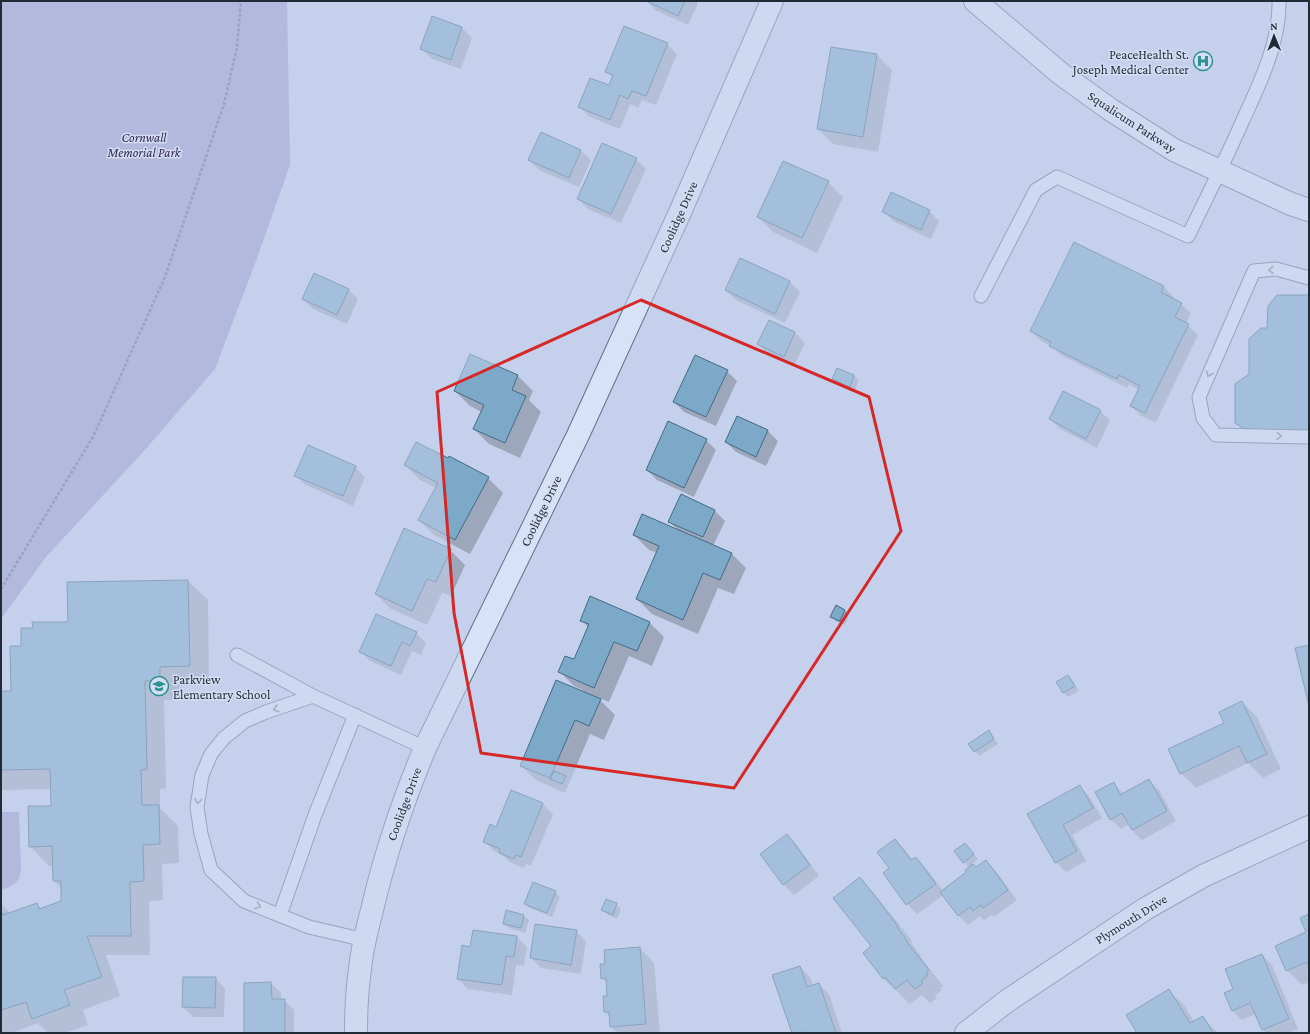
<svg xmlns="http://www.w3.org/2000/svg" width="1310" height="1034" viewBox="0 0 1310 1034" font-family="'Crimson Pro',serif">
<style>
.green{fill:#9e99c9}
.shadow{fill:#0003}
.building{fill:#7da9c8;stroke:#436b83}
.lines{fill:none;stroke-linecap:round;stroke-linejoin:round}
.service-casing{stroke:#5c7085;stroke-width:15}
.minor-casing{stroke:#5c7085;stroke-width:24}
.tertiary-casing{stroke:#5c7085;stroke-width:24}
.path{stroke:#5c7085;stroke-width:2.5;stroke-dasharray:3 2;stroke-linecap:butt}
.service{stroke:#d7e1f7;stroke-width:13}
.minor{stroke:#d7e1f7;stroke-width:22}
.tertiary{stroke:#d7e1f7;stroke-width:22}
.oneway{stroke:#7b8696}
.marked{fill:none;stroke:#d62828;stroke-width:3;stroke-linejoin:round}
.labels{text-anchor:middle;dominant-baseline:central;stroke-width:3;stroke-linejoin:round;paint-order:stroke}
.poi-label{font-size:13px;fill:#1f2b36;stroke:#d4ddf3;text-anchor:end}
.street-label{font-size:13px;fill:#1f2b36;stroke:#d4ddf3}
.park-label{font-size:13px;font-style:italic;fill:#312752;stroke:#d4ddf3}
</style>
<rect width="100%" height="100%" fill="#c5d1ec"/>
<!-- green -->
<path class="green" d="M1,1H287L290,165L256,261L215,369L144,451L46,557L1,619Z
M1,812H19L21,869C20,883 13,886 1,890Z"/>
<!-- shadow -->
<path class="shadow" d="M647,1H697V6L688,25L655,10Z
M432,18L462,28L472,38L461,69L432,59L422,49Z
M667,44L677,54L656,105L642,100L638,108L630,104L620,129L590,117L580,107L609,86L613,78L607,71Z
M832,48L877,55L892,70L878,152L833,144L818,129Z
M541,133L581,151L591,160L579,187L539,170L529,160Z
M636,159L646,169L621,223L588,209L578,199Z
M828,182L843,197L817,253L773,232L758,217Z
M884,211H929L939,221L931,239L893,221Z
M1074,243L1164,287L1174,297L1173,299L1181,304L1191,313L1186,324L1198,335L1156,422L1141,416L1131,406L1139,390L1129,384L1127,388L1061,355L1051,346L1041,341L1031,331Z
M790,282L800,292L785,323L736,300L726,290Z
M348,289L358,299L347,324L313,309L303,299Z
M769,321L795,333L805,343L794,366L768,354L758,344Z
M471,355L518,376L533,391L529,400L541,412L520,458L489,444L474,429L482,412L470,406L455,391Z
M838,369L854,376L859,380L855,391L838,384L833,379Z
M727,371L737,381L716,426L684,412L674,402Z
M1100,411L1110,420L1097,448L1060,429L1050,419Z
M737,417L768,431L778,441L766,466L736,452L726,442Z
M706,440L716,450L694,497L657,480L647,470Z
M405,465L488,478L503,493L470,554L434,535L419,520L436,488L420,480Z
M355,467L365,477L353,506L306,485L296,476Z
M715,511L725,521L713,546L731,553L746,568L734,594L718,588L698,634L652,614L637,599L657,553L649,550L634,535L679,531L669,521Z
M450,550L465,565L451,596L442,593L427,625L391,609L376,594Z
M188,581L208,600L209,685L179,686V700H164L166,788L160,789V808L178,826L179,863L162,864L163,900L149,901L150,955H106L120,996L83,1010L88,1025L65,1033H48L38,1023L11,1033H1V904L10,913L36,904L42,909L62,902V889L54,881V866H49L30,846L52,807V789L1,790V692H12L22,647L34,629L69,623L68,583Z
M845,611L849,615L845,625L836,621L832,617Z
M581,620L649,622L664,637L652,666L629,656L609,702L597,697L615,715L604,740L590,734L565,793L536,780L521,766L584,691L574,686L560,672L574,661L589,628Z
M416,633L426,643L421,655L412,651L401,675L370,661L360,651Z
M1068,676L1073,681L1079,691L1068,697L1063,692Z
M1242,702L1257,717L1281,769L1263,778L1248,763L1196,788L1181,773Z
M988,731L998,744L979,756L969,744Z
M1149,781L1159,790L1176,821L1142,840L1132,830L1130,824L1121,829L1111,820L1113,783L1124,794Z
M1079,786L1089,796L1102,818L1072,835L1086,861L1066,872L1056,862L1029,815Z
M512,791L543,804L553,814L531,866L526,864L524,868L510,862L502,855L494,851L484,841L496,828Z
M787,835L797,845L819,876L794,895L784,885L761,854Z
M895,840L905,850L913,860L916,858L926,868L943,891L968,873L969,868L964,862L965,844L978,859L972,864L976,868L986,861L996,871L1017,900L994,917L991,915L984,920L980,916L968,925L958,915L944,895L917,914L907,904L890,869Z
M859,878L874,893L912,941L911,943L921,956H920L943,986L940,988L942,990L935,996L937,998L930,1003L922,995L910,1004L883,978L872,947Z
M555,892L560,897L552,917L530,908L525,904Z
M616,904L621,909L617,919L607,914L602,909Z
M1309,915V982L1302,985L1287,970L1308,933Z
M524,916L529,920L525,933L509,928L504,923Z
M474,931L517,937L527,947L524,966L516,965L512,995L468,989L458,979L471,948Z
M576,931L586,941L581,974L541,968L531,958Z
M640,948L654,963L660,1033H618L611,1027V1018L605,1012L608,997L607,983L602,978L606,965Z
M1262,955L1272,965L1298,1029L1288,1033H1266L1263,1029L1256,1014L1242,1020L1232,1010L1235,989Z
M800,967L810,977L813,986L819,984L829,994L842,1033H803L809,1031L793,1033L773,976Z
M215,978L225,988L224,1017H193L183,1007Z
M271,983L281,993V1000H284L294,1010V1033H245Z
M1169,991L1184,1005L1194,1022L1202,1017L1218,1033H1138Z"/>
<!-- building -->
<path class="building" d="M646,1H685L678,16Z
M432,16L462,27L451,60L420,49Z
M624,26L668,43L646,96L632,91L628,99L620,95L610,120L578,107L590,78L609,85L613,75L605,72Z
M831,47L877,54L863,137L817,129Z
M541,132L581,150L569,178L528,160Z
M602,143L637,158L611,214L577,199Z
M783,161L829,181L802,238L757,217Z
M891,192L930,210L921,230L882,212Z
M1074,242L1164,286L1161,292L1182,303L1175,317L1189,324L1145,413L1130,406L1140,386L1119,375L1117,379L1049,346L1051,342L1030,331Z
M740,258L790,281L775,314L725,290Z
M314,273L349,289L337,315L302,299Z
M1277,295H1309V432L1247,431L1235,423V384L1249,374V339L1261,328H1267L1268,306Z
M769,320L795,332L784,357L757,344Z
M470,354L518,375L512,390L526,396L505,443L473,429L484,405L454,391Z
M695,355L728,370L706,417L673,402Z
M837,368L854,375L850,387L832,379Z
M1063,391L1101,410L1086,439L1049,419Z
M737,416L768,430L756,457L725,442Z
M668,421L707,439L684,488L646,470Z
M416,442L448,458L449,456L489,477L455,540L418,520L438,483L404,465Z
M308,445L356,466L343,496L294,476Z
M681,494L715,510L703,537L668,522Z
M642,514L732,553L720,580L703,573L683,620L636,599L659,546L633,535Z
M404,528L451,549L436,582L427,579L412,611L375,594Z
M188,580L190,666L160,667V680L145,681L147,769L141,770L142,805H159L160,844L143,845L144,881L130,882L131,936H87L102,977L64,990L70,1005L32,1019L26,1002L1,1010V911L3,915L37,903L39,909L61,901V881H53L52,846L29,847L28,806H51L50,769L1,770V691H11L10,646H21V628H33L32,622H68L67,582Z
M590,596L650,622L637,651L614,642L594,688L558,672L565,656L574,659L589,624L580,621Z
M836,605L845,610L840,621L830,617Z
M376,614L417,632L410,646L402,642L391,666L359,652Z
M1309,645V706L1295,648Z
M1068,675L1075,686L1063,693L1056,682Z
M556,680L601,699L589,726L575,720L550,778L520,766Z
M1242,701L1267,754L1247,763L1239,746L1180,774L1168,749L1224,723L1219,712Z
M989,730L994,739L974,752L968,744Z
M554,771L566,776L562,784L550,779Z
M1149,779L1167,811L1132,830L1122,813L1110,820L1095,792L1114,782L1120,795Z
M1080,785L1093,808L1063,825L1077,851L1055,863L1027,814Z
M511,790L543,803L521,857L516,855L514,859L499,853L500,849L483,842L490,824L496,827Z
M787,834L810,865L783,885L760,854Z
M895,839L911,860L916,857L936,884L906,905L883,873L889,868L877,852Z
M965,843L974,854L963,863L954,851Z
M986,860L1008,890L983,908L981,905L973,911L970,907L958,916L940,892L966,872L965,870L973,864L976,867Z
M860,877L898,926L897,927L907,941H906L929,970L926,972L928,975L921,981L923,983L915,989L907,980L895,989L885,977L883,979L863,953L871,946L833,898Z
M533,882L556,891L547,913L524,904Z
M606,899L617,903L613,915L601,910Z
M506,910L524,915L521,928L503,924Z
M1309,914V967L1307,962L1286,971L1275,946L1306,932L1300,918Z
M535,924L577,930L571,965L530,958Z
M473,930L517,936L514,957L506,956L502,985L457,979L462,945L470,947Z
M640,947L646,1024L610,1027L609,1012H604L603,996H607L606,978L601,979L600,964H605L604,950Z
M1262,954L1289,1019L1262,1030L1250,1003L1232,1011L1224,993L1233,989L1225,969Z
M800,966L807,987L819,983L836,1033H804V1032L792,1033L772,975Z
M183,977H216L215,1008L182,1007Z
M271,982L272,999H285V1033H244V983Z
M1169,989L1190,1023L1203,1016L1213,1033H1137L1126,1015Z"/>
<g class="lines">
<!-- service casing -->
<g class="service-casing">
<path id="service" d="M1309,278L1276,269L1254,271L1199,397L1203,418L1216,435L1309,437
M981,296L1036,190L1057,177L1188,236C1207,197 1226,159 1243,120C1260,83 1280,42 1279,1
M237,655L313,696L425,748
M313,696L266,712L245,721L224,738L211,754L202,775L197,807L201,834L211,870L244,901L309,927L365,940
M280,915L315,815L355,715"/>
</g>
<!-- minor casing -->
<g class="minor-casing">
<path id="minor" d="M356,1033C356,1012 357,990 360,969C362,949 367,929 372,910C385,854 403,801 425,748L578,435L681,210L772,1
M966,1033L1007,1001L1145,909L1203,876L1309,827"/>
</g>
<!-- tertiary casing -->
<g class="tertiary-casing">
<path id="tertiary" d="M975,1L1061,74L1111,110L1174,150L1291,204L1309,210"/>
</g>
<!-- path -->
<path class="path" d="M1,589L93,437L165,277L224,104L237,47L241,1"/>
<!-- service -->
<use href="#service" class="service"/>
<!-- minor -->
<use href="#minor" class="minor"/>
<!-- tertiary -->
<use href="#tertiary" class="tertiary"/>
</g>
<!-- one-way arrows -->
<defs><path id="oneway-chevron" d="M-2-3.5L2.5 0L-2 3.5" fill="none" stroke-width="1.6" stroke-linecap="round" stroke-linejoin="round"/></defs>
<g class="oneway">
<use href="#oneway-chevron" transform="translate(1271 270) rotate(177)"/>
<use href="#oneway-chevron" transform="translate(1209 374) rotate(113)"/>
<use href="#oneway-chevron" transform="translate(1279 436) rotate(2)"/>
<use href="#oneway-chevron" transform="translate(276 709) rotate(162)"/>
<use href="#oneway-chevron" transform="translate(198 801) rotate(97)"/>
<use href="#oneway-chevron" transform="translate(258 906) rotate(22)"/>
</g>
<!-- marked area -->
<path d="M0 0H1310V1034H0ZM641,300L869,397L901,531L734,788L481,753L454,613L437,392Z" fill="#c5d1ec" fill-opacity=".55" fill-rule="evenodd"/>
<path class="marked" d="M641,300L869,397L901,531L734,788L481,753L454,613L437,392Z"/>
<!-- icons -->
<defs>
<g id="hospital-ring" transform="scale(1)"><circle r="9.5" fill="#d4ddf3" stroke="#2f918f" stroke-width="1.5"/><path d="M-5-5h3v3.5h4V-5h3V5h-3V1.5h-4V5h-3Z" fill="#2f918f"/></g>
<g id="school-ring" transform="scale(1)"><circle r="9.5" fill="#d4ddf3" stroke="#2f918f" stroke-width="1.5"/><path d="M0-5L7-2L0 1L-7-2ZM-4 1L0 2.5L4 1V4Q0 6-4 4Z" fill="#2f918f"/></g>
</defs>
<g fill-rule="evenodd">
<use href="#hospital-ring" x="1203" y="61"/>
<use href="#school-ring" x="159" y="686"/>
</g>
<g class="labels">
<!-- poi labels -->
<g class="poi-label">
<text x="1189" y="54">PeaceHealth St.<tspan x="1189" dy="15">Joseph Medical Center</tspan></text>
<text x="173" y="679" text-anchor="start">Parkview<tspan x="173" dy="15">Elementary School</tspan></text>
</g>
<!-- street labels -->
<g class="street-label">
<text transform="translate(1132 122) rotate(33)">Squalicum Parkway</text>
<text transform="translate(678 217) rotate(-66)">Coolidge Drive</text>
<text transform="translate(541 511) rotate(-64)">Coolidge Drive</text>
<text transform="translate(404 804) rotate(-70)">Coolidge Drive</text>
<text transform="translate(1131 919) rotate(-32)">Plymouth Drive</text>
</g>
<!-- park labels -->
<g class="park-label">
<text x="144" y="137">Cornwall<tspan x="144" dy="15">Memorial Park</tspan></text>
</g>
</g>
<!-- border -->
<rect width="1310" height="1034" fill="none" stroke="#1f2b36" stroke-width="4"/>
<!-- north arrow -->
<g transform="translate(1274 36) rotate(359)" stroke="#d4ddf3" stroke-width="3" paint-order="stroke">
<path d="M0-3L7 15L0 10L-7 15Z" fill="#1f2b36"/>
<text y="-6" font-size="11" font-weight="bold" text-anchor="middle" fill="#1f2b36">N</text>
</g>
</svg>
